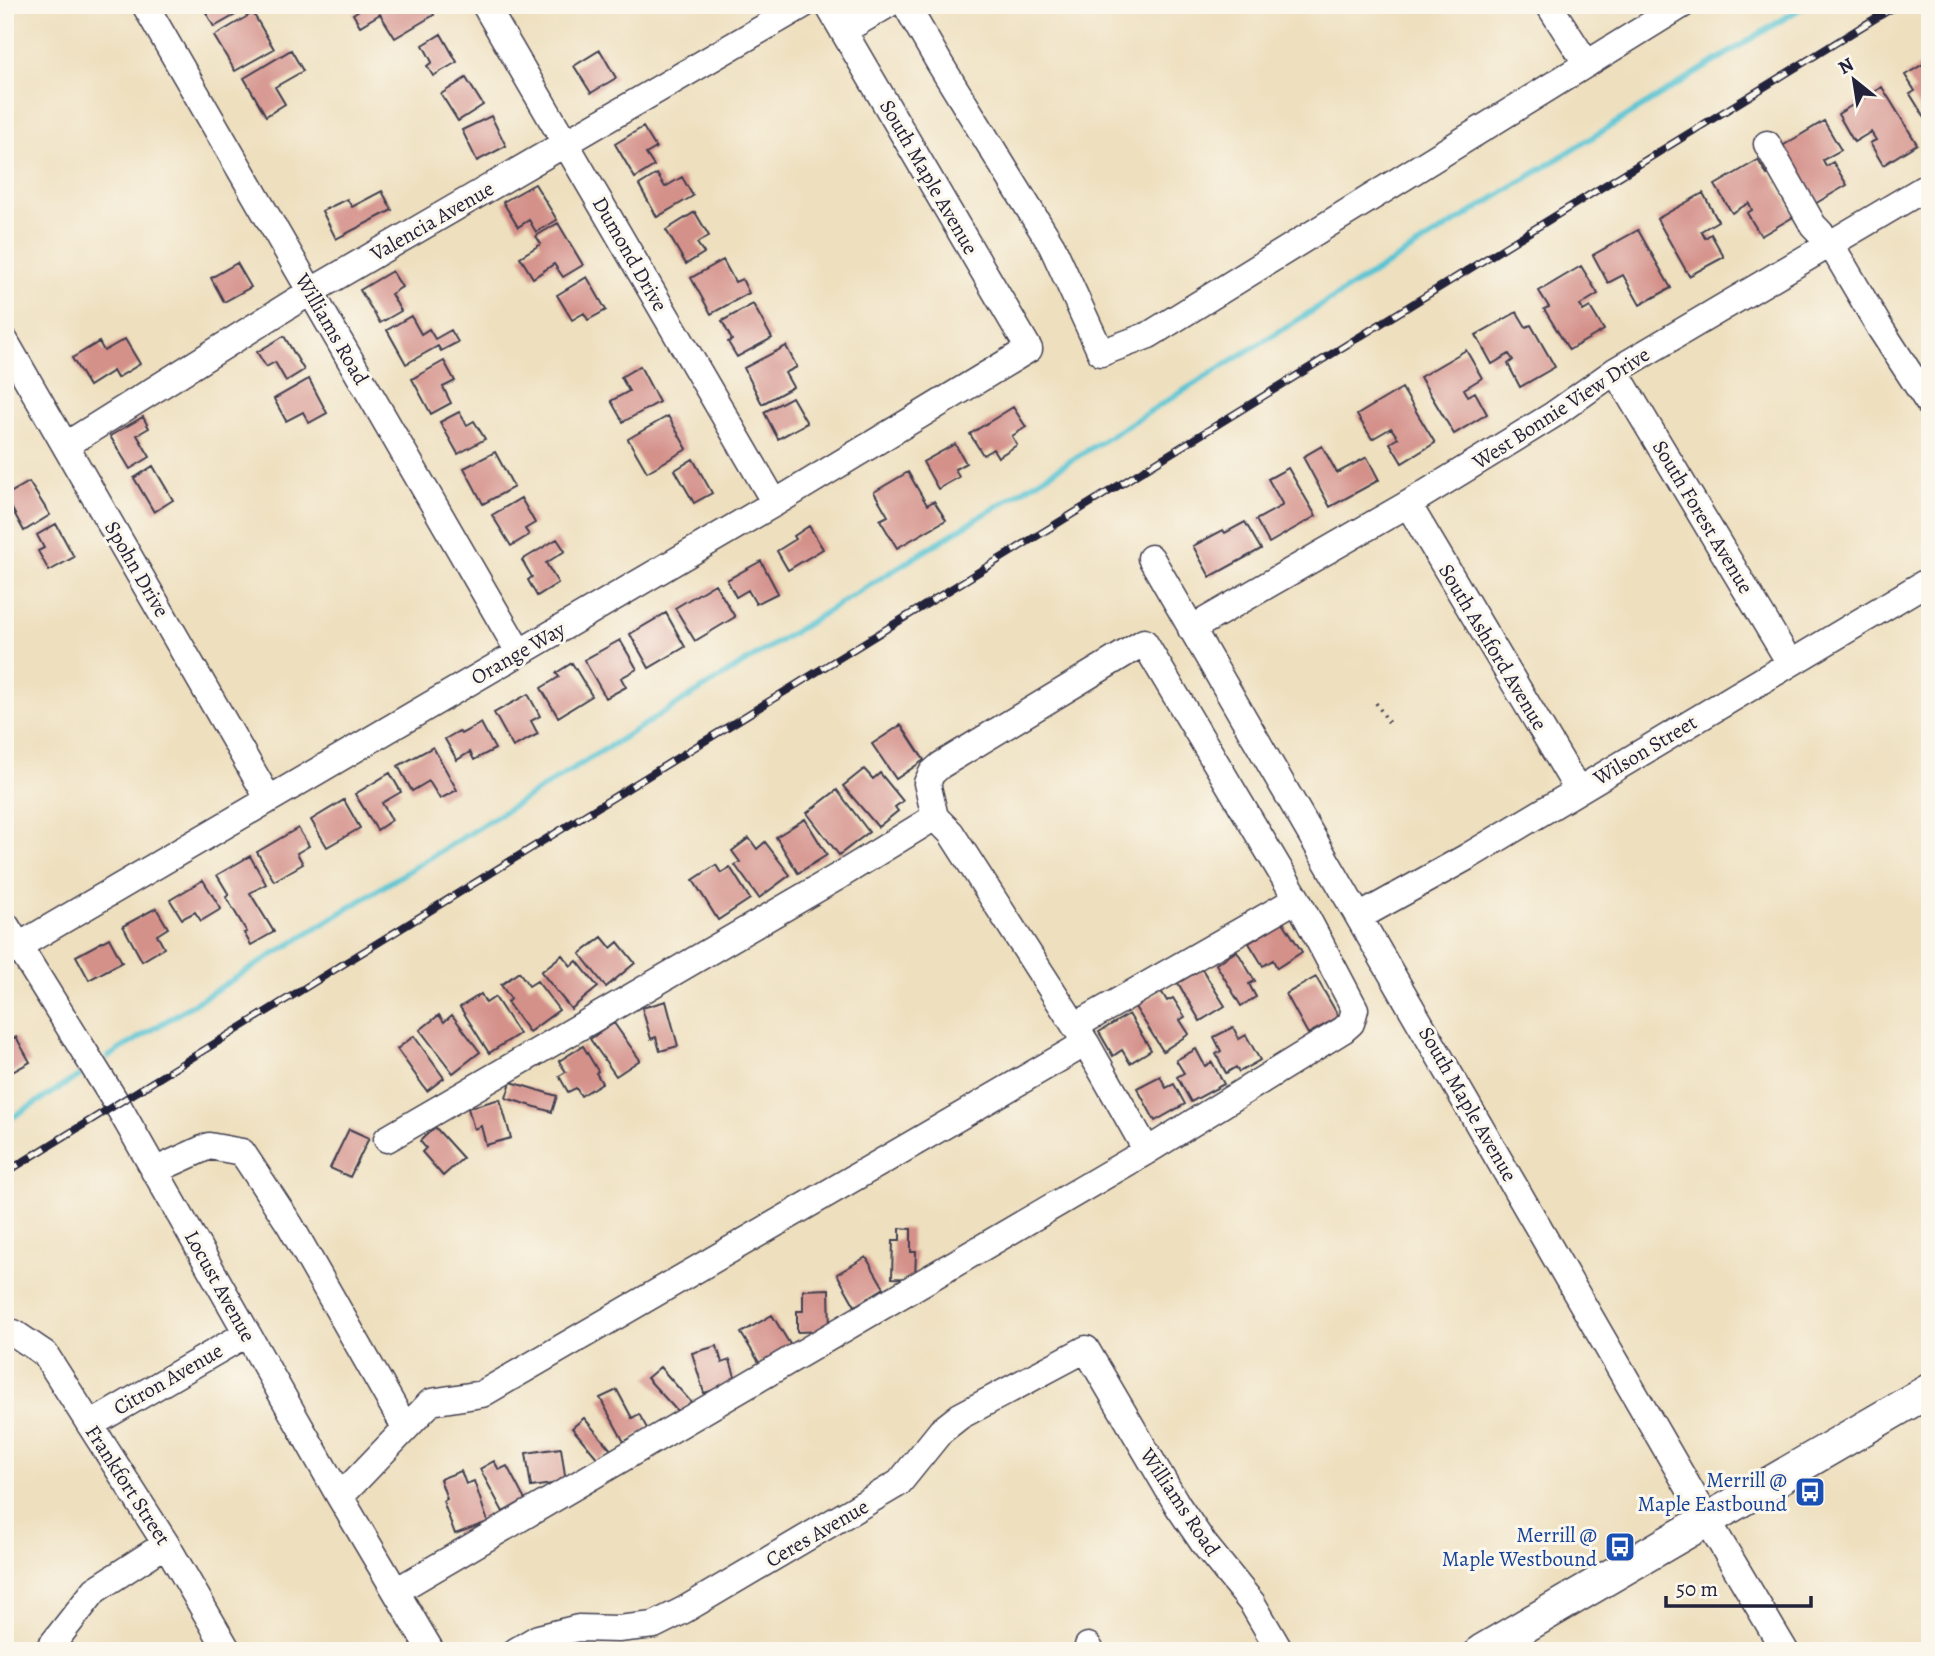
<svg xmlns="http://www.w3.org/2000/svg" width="1935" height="1656" viewBox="0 0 1935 1656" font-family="Alegreya,serif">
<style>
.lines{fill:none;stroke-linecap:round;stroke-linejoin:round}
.stream{stroke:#57c3d2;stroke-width:6}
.building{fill:#d4918a}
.minor-casing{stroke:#413e4f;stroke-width:29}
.major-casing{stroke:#413e4f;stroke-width:36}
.path{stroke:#413e4f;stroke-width:3.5;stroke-dasharray:2 5;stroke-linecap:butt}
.minor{stroke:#fff;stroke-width:26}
.major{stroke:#fff;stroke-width:33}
.rail-casing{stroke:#22223b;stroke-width:8}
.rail{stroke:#fbf7ec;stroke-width:5;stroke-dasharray:16;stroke-linecap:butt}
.labels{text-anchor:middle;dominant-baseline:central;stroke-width:6;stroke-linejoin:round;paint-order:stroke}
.street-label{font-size:21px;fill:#22223b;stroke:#fbf7ec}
.transit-label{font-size:21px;fill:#164399;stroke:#fbf7ec;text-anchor:end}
</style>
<rect width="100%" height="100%" fill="#fbf7ec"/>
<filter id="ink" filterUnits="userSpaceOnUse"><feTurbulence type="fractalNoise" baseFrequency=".0143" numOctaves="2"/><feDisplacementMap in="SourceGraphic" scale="14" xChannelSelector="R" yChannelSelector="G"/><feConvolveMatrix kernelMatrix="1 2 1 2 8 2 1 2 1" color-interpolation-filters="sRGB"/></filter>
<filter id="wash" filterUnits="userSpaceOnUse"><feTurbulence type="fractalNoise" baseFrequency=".00686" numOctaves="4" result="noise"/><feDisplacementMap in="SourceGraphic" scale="28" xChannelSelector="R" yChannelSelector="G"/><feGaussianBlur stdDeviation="1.57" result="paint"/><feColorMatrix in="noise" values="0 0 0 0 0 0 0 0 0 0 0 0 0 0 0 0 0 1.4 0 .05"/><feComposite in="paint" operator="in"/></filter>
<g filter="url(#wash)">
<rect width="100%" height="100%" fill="#eedfbe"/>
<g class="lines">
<!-- stream -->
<path class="stream" d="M108,1057L1806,5
M5,1122L79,1076"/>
</g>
<g id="blocks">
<!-- building -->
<path class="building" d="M202,5H230L235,15L214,27Z
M367,5H380L383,10L392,5H428L434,15L395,38L380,14L360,26L353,14Z
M253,13L274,49L235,71L214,36Z
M441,34L457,62L433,76L427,66L432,62L423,45Z
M291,50L303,71L275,87L285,104L266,116L244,78Z
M600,50L616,78L591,93L574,66Z
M1930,60V126L1910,94L1915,91L1905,75Z
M466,78L483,105L458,121L441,94Z
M1882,87L1917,144L1883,165L1870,143L1876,140L1871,132L1854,142L1838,114Z
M491,116L506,146L477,161L462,130Z
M1824,121L1841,150L1823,160L1826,166L1833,162L1847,185L1813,205L1779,148Z
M643,127L656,148L646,154L654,166L635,178L615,144Z
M1758,160L1767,175L1770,173L1795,216L1761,236L1747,213L1752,210L1749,203L1732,213L1715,185Z
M657,174L665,187L682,177L693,196L657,217L639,185Z
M535,184L557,220L536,232L529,220L518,227L503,202Z
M382,191L392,210L336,239L322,211L347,199L352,207Z
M1703,193L1718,221L1701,231L1705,238L1711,234L1724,257L1689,276L1657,219Z
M695,212L709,236L697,243L704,253L686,264L666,230Z
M558,223L583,265L563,277L554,264L533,278L520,257L541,244L536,236Z
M1638,230L1671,288L1640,305L1623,275L1608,283L1593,255Z
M723,260L735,282L742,279L749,293L711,314L691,278Z
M237,263L251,287L224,302L211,278Z
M1581,266L1598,294L1580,305L1583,311L1590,307L1604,330L1569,350L1544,309L1549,307L1539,291Z
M392,271L402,287L391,294L401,311L380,323L360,290Z
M587,277L606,310L588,320L584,313L572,320L557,295Z
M753,304L772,338L737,357L728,342L732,340L722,321Z
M1517,312L1526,327L1531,325L1555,367L1520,387L1508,364L1513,360L1509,354L1492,364L1476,335Z
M411,316L421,334L429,329L435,339L451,330L458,342L441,351L438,346L406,364L387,330Z
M284,336L304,370L286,381L275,362L266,367L257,352Z
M125,339L140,364L117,378L113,371L89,386L72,358L99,342L104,351Z
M786,346L797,367L785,373L793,387L762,404L744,368Z
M1466,350L1482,378L1464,389L1468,396L1475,392L1487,414L1454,434L1420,377Z
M444,361L455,381L443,387L451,403L431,414L412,379Z
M640,366L659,402L623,422L611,401L629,391L621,377Z
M309,379L327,413L309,423L303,412L286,421L274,399Z
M1402,388L1435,443L1402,463L1390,443L1398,438L1391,428L1372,439L1357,415Z
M792,397L807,423L778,439L764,412Z
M1013,407L1026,427L1012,436L1017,445L998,457L993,449L983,455L970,434Z
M459,412L467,425L474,421L485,439L458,454L440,422Z
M668,416L687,449L647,472L628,439Z
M143,417L149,428L137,435L150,457L130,469L110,436Z
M955,444L966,463L955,469L959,477L938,489L923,462Z
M1322,446L1337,473L1367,457L1379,480L1330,507L1303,457Z
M495,452L514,487L483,504L464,468Z
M693,459L712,493L694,503L675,470Z
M153,466L173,500L154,512L134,478Z
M1288,468L1316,516L1269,543L1256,520L1283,505L1268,479Z
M908,472L927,505L934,501L946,520L897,548L880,520L888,516L874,492Z
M29,482L50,515L24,531L5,496Z
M521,498L535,523L525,529L529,535L511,546L492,515Z
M1245,522L1261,549L1210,577L1193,546L1223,530L1225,533Z
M56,524L74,557L49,571L38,551L44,548L37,535Z
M809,526L823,549L788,570L777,551L796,539L794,536Z
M557,539L565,551L546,563L558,583L537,596L528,580L532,577L522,560Z
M761,561L778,593L756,604L748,590L736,597L727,580Z
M715,584L735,617L695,641L675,608Z
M666,613L685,647L649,668L630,634Z
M620,640L637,669L621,678L626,687L606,698L584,660Z
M572,663L592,696L558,717L541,688L559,677L556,673Z
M528,694L540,716L531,721L538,734L513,747L494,713Z
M481,723L495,749L474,760L470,752L457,760L445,739L459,731L461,734Z
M901,725L924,760L896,779L872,744Z
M433,747L457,790L440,799L429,781L412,791L398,766Z
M864,769L873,779L880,773L903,801L895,807L898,811L878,827L843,786Z
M390,773L401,792L382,803L392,820L377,830L355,794Z
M837,790L869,832L839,855L807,813Z
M344,800L360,828L327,847L311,820Z
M805,819L827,855L798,873L776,837Z
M298,828L309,846L297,853L303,864L274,881L257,852Z
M749,838L757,849L765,842L790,875L759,898L735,865L740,862L732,851Z
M250,856L266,884L250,893L274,932L251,945L244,933L247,932L226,897L229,895L217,875Z
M716,865L721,873L730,867L750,899L718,920L693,880Z
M203,880L221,909L201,921L195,912L182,919L170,900Z
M156,908L168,928L157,935L164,948L142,961L123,926Z
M1283,922L1302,952L1277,968L1273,960L1263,966L1249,943Z
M602,937L611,948L618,942L635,963L606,987L580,954Z
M109,938L122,962L89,980L76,956Z
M1237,951L1255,981L1249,984L1256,997L1241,1006L1216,964Z
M562,955L571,966L577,961L598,987L571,1009L541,972Z
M1202,969L1225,1006L1200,1021L1178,983Z
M519,972L529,986L537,981L559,1010L529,1032L507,1002L511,999L501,985Z
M1316,977L1339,1017L1308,1034L1286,994Z
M1161,991L1167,1001L1173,998L1185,1017L1180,1020L1189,1034L1163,1051L1135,1007Z
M481,994L486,1003L495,997L519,1034L489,1053L460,1007Z
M666,1001L678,1046L660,1051L656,1037L651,1039L642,1008Z
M1129,1014L1151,1050L1130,1063L1122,1050L1113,1056L1099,1032Z
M439,1015L444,1022L452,1015L480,1052L453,1073L420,1030Z
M614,1023L640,1060L616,1076L590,1039Z
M1233,1027L1239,1039L1246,1035L1260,1060L1239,1072L1236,1067L1226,1073L1216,1054L1221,1051L1214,1037Z
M414,1036L444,1078L427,1091L397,1049Z
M16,1037L30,1062L5,1076V1039L7,1042Z
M583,1046L598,1071L596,1073L602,1083L581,1096L576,1088L568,1092L559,1076L566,1072L559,1061Z
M1196,1049L1205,1066L1212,1062L1224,1084L1191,1102L1177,1077L1184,1073L1176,1060Z
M1160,1076L1166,1088L1174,1084L1185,1104L1155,1121L1137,1088Z
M511,1082L557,1096L552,1112L506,1098Z
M500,1099L511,1138L486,1145L481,1126L474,1129L468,1108Z
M435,1127L463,1158L443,1176L422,1152L426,1148L420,1141Z
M349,1129L369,1138L350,1177L330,1168Z
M900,1228L911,1229V1252H916L915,1279L892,1278L893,1240H900Z
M866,1257L884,1288L855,1306L837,1274Z
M829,1289L830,1331L797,1332V1311H803V1290Z
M772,1315L791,1346L760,1364L741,1333Z
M717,1346L722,1363L730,1360L737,1383L704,1393L692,1353Z
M660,1367L691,1402L679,1413L647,1378Z
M617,1390L632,1418L639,1414L648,1430L624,1442L600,1398Z
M584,1418L611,1450L599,1460L572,1428Z
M561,1448L566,1482L531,1487L526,1453Z
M494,1461L499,1470L507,1466L525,1500L503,1512L480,1469Z
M461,1471L466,1484L474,1481L488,1522L455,1534L443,1501L447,1499L440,1479Z"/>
</g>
</g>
<g filter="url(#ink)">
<use href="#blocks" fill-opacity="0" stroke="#413e4f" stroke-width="2"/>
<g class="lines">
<!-- minor casing -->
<g class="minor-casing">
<path id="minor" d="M145,5L519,652
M485,5L775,503
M906,5L940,64L1052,246L1101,353L1149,335L1682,5
M1549,5L1587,64
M843,31L887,5
M1767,144L1813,225L1830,243L1880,328L1930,405
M5,341L268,798
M1615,371L1790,663
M66,445L310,292L803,5
M1408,504L1578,790
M1151,558L1708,1521L1785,1651
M1191,629L1408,504L1553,415L1615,371L1930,185
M1359,917L1467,857L1930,580
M5,924L117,1104L340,1497L431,1651
M5,954L775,503L1029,349L828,5
M1075,1026L1297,899L1144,642L941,765L932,773L927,783L935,817L951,833L1075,1026L1086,1043L1147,1151
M387,1139L839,876L935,817
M154,1171L209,1146L242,1152L290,1225L405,1427
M14,1333L45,1354L166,1544L228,1651
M90,1425L246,1334
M340,1497L431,1402L482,1394L1086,1043
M396,1591L1147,1151L1343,1030L1351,1023L1355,1009L1297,899
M1088,1646L1091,1651
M47,1651L95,1590L166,1544
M516,1651L538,1638L578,1628L618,1629L654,1625L684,1610L899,1483L941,1431L960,1416L1086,1349L1178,1506L1204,1544L1252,1603L1280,1651"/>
</g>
<!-- major casing -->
<g class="major-casing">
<path id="major" d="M1482,1651L1930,1390"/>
</g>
<!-- path -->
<path class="path" d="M1376,703L1389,723"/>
<!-- minor -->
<use href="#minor" class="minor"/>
<!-- major -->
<use href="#major" class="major"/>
<!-- rail casing -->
<g class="rail-casing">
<path id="rail" d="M5,1173L1897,5"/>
</g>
<!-- rail -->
<use href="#rail" class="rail"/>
</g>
</g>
<!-- icons -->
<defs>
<g id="bus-square" transform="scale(1.575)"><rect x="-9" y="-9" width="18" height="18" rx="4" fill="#1a4fb4" stroke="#fbf7ec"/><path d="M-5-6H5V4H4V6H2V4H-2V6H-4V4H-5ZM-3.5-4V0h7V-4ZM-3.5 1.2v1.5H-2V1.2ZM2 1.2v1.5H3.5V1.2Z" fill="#fff"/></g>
</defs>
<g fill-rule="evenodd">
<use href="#bus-square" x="1810" y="1492"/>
<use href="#bus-square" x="1620" y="1547"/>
</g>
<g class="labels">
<!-- street labels -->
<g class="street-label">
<text transform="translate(929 177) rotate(60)">South Maple Avenue</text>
<text transform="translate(432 221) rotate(-30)">Valencia Avenue</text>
<text transform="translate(630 254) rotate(60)">Dumond Drive</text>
<text transform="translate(332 329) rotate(60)">Williams Road</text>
<text transform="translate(1561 408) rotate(-33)">West Bonnie View Drive</text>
<text transform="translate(1703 517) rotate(59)">South Forest Avenue</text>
<text transform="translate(137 569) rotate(60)">Spohn Drive</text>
<text transform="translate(1493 647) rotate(59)">South Ashford Avenue</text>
<text transform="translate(518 653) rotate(-30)">Orange Way</text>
<text transform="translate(1645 750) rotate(-31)">Wilson Street</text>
<text transform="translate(1468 1104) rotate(60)">South Maple Avenue</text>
<text transform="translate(220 1286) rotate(61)">Locust Avenue</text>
<text transform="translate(168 1379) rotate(-30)">Citron Avenue</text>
<text transform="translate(128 1485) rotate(57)">Frankfort Street</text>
<text transform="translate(1180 1502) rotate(56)">Williams Road</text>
<text transform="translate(817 1533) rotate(-30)">Ceres Avenue</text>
</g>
<!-- transit labels -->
<g class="transit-label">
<text x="1787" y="1480">Merrill @<tspan x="1787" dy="24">Maple Eastbound</tspan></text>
<text x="1597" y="1535">Merrill @<tspan x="1597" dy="24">Maple Westbound</tspan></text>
</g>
</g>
<!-- margin -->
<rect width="1935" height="1656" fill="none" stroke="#fbf7ec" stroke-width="28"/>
<!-- north arrow -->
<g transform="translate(1854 80) rotate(330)" stroke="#fbf7ec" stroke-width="5" paint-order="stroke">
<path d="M0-5L12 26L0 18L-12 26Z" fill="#22223b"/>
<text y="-10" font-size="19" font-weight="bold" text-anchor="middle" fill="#22223b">N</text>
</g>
<!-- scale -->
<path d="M1666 1596v10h145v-10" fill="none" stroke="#22223b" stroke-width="3.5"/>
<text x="1676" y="1596" font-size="21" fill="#22223b" stroke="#fbf7ec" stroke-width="5" paint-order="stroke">50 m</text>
</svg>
